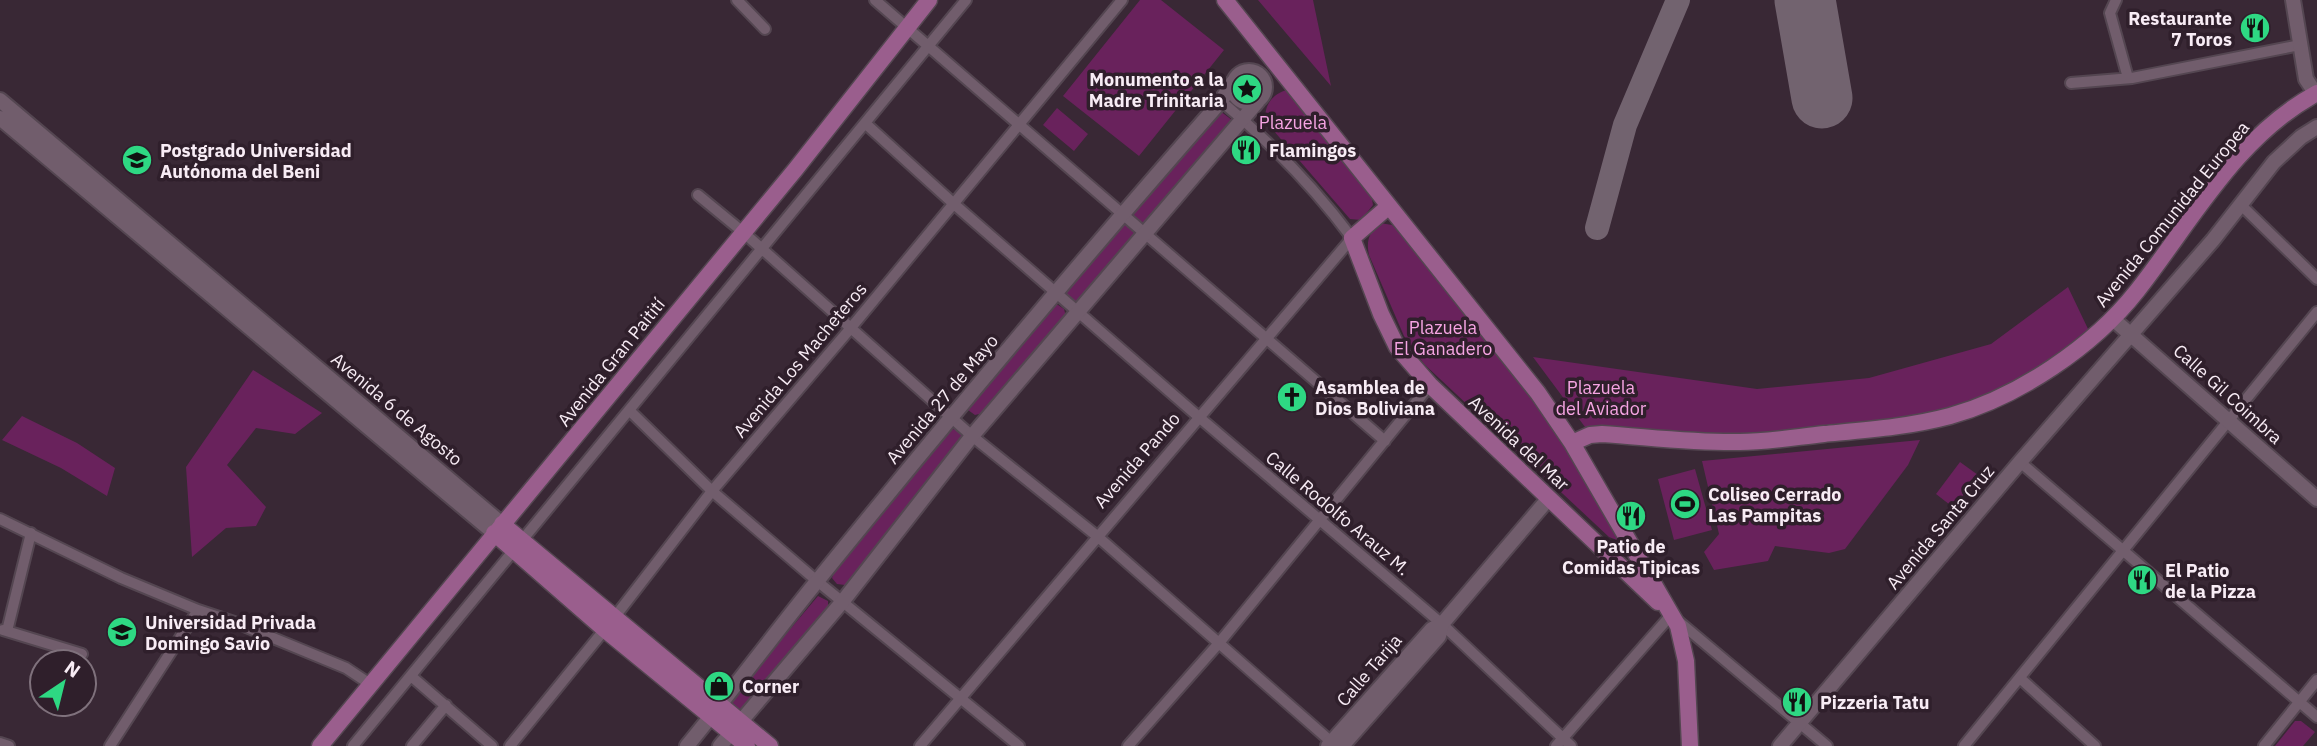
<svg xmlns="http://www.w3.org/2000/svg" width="2317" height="746" viewBox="0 0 2317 746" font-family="'IBM Plex Sans',sans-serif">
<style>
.green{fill:#69225c}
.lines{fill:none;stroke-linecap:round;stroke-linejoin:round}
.taxiway{stroke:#72636f;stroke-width:24}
.runway{stroke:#72636f;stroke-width:61}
.street-casing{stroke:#544651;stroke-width:14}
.secondary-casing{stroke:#544651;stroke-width:18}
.primary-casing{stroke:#544651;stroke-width:19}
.street{stroke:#715d6c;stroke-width:10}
.secondary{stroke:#715d6c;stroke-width:14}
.primary{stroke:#9a5e8d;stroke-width:16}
.labels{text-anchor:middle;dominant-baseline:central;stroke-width:7;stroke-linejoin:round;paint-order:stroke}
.poi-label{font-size:18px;font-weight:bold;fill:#f8ecf5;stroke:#2f1f2b;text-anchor:start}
.park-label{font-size:18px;fill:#f6a4e3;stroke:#2f1f2b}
.street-label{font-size:18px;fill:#f8ecf5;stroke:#2f1f2b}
</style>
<rect width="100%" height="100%" fill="#392835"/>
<!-- green -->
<path class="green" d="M1140,0H1161L1224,50L1139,156L1063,96Z
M1258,0H1313L1331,86Z
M1287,90L1370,188L1373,205L1361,220L1350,219L1266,122C1263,106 1272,94 1287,90Z
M1057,108L1088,134L1074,151L1043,125Z
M1216,108L1236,123L1144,228L1129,212Z
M1122,219L1140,235L1077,304L1062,292Z
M1380,223L1392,225L1407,240L1542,411L1615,530L1618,536L1617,540L1609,537L1424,364L1404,336L1369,255C1366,240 1369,233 1380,223Z
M2068,287L2089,331L2066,354L1983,400L1889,423L1758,433L1679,436L1585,427L1533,357L1757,389L1869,378L1991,344Z
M1051,305H1058L1064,309L1066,317L983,413L975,415L968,410V402Z
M253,370L322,413L295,434L256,428L227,465L266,507L256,526L226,528L192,557L186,467Z
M22,416L77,443L115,468L107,496L61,468L2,440Z
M954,429L960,430L965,438L851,583L845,585L837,584L832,578L835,570L949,431Z
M1920,440L1908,465L1845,549L1829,553L1775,546L1768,561L1714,570L1704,552L1719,534L1702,461Z
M1960,462L1978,475L1954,508L1936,494Z
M1695,469L1712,530L1674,540L1658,479Z
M818,596L828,601V607L741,715L727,704Z
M2295,721H2301L2315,732L2303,746H2275Z"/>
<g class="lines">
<!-- taxiway -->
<path class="taxiway" d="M1597,228L1625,125L1678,0"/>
<!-- runway -->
<path class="runway" d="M1805,0L1822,98"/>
<!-- street casing -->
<g class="street-casing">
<path id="street" d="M737,0L765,29
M875,0L1385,441
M2116,0L2110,13L2128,78
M2071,83L2132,78L2300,45
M866,124L954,204L1200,418L1442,624L1571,746
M698,195L743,232L972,436L1097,536L1336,746
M2241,205L2317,279
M630,411L712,491L817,581L1019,746
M2020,462L2317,717
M0,519L121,578L198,610
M3,630L82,654
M7,631L31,533
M411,676L492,746
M2021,679L2095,746
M0,743L9,746
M110,746L198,610L234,622L346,668L370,684
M353,746L966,0
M412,746L446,705
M510,746L614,618L712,491L850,329L1122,0
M920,746L1352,238C1314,187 1270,142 1221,101
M1128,746L1219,643L1430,385
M1556,746L1671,615L1827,746
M1964,746L2317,312
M2264,746L2317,680"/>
</g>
<!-- secondary casing -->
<g class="secondary-casing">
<path id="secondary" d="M2293,0L2306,79L2316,94
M1233 87a16 16 0 1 1 32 0a16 16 0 1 1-32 0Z
M0,100L502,524
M0,118L494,533
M2113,319L2317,499
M687,746C732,691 774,634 818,580C950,417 1084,257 1221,101L1233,82
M720,746L843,601L972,436L1258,101
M1328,746L1432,629L1442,624
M1342,746L1439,636L1442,624L1549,498
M1780,746L2020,462L2213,240L2274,162L2301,137L2317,127"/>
</g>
<!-- primary casing -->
<g class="primary-casing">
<path id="primary" d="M1225,0L1538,393L1572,443L1678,626L1686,661L1690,746
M1389,206L1352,238L1381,314L1397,347L1430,385L1658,602
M1572,443L1590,435L1602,434C1648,437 1694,443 1740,442C1768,442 1796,437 1824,434C1866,430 1909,427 1950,416C2018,397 2093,347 2137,291C2192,221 2236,137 2317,93
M502,524L770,746
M494,533L604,629L747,746
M320,746L795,170L929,0"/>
</g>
<!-- street -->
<use href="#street" class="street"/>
<!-- secondary -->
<use href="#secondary" class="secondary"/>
<!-- primary -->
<use href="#primary" class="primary"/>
</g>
<!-- icons -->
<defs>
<g id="restaurant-disc" transform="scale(1.575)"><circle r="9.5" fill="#2ed883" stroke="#2f1f2b"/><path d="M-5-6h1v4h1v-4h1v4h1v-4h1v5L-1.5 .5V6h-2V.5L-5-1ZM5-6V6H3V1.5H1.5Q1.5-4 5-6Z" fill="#111"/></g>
<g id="sight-disc" transform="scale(1.575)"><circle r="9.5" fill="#2ed883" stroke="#2f1f2b"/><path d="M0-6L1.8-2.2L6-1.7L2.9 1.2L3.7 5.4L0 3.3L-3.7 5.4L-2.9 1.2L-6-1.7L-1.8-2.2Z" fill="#111"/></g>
<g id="university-disc" transform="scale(1.575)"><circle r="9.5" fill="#2ed883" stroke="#2f1f2b"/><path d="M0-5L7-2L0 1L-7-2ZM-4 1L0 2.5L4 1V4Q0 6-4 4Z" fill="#111"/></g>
<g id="church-disc" transform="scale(1.575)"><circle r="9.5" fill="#2ed883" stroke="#2f1f2b"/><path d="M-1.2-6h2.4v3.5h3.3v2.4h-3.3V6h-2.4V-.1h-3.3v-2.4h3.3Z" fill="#111"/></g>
<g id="stadium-disc" transform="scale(1.575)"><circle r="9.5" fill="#2ed883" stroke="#2f1f2b"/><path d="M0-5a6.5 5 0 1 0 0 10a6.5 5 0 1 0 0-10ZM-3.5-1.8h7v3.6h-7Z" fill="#111"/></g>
<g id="shop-disc" transform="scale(1.575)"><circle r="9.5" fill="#2ed883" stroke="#2f1f2b"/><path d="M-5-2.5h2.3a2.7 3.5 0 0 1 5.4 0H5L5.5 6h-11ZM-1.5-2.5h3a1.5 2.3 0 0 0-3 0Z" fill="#111"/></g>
</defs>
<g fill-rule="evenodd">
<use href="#restaurant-disc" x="2255" y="28"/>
<use href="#sight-disc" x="1247" y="89"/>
<use href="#restaurant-disc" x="1246" y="150"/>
<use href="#university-disc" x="137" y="160"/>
<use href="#church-disc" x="1292" y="397"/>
<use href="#stadium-disc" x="1685" y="504"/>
<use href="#restaurant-disc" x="1631" y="516"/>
<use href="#restaurant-disc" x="2142" y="580"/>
<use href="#university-disc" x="122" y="632"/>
<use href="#shop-disc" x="719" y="686"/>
<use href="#restaurant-disc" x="1797" y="702"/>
</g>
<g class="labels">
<!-- poi labels -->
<g class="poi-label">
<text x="2232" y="18" text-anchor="end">Restaurante<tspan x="2232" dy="21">7 Toros</tspan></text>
<text x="1224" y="79" text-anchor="end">Monumento a la<tspan x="1224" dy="21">Madre Trinitaria</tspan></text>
<text x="160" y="150">Postgrado Universidad<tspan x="160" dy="21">Autónoma del Beni</tspan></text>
<text x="1269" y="150">Flamingos</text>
<text x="1315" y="387">Asamblea de<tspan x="1315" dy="21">Dios Boliviana</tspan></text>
<text x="1708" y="494">Coliseo Cerrado<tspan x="1708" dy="21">Las Pampitas</tspan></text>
<text x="1631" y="546" text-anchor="middle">Patio de<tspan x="1631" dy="21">Comidas Tipicas</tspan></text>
<text x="2165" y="570">El Patio<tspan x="2165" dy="21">de la Pizza</tspan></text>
<text x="145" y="622">Universidad Privada<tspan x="145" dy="21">Domingo Savio</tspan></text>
<text x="742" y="686">Corner</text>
<text x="1820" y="702">Pizzeria Tatu</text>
</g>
<!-- park labels -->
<g class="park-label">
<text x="1293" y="122">Plazuela</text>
<text x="1443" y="327">Plazuela<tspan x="1443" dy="21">El Ganadero</tspan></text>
<text x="1601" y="387">Plazuela<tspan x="1601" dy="21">del Aviador</tspan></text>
</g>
<!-- street labels -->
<g class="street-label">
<text transform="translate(2172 214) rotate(-51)">Avenida Comunidad Europea</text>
<text transform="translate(800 360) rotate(-50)">Avenida Los Macheteros</text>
<text transform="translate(611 362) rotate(-51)">Avenida Gran Paitití</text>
<text transform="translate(2228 394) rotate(42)">Calle Gil Coimbra</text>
<text transform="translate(942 399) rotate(-50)">Avenida 27 de Mayo</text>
<text transform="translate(397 409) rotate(40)">Avenida 6 de Agosto</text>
<text transform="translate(1519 443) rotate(43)">Avenida del Mar</text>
<text transform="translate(1137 460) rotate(-49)">Avenida Pando</text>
<text transform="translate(1338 513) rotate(40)">Calle Rodolfo Arauz M.</text>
<text transform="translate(1940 527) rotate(-50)">Avenida Santa Cruz</text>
<text transform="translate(1369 670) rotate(-49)">Calle Tarija</text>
</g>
</g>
<!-- north arrow -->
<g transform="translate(63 683) rotate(35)"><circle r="33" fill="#2f1f2b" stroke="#7f717c" stroke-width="2"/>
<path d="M0-5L12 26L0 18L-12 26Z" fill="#2ed883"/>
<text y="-10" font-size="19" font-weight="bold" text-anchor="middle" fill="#f8ecf5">N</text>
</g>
</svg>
